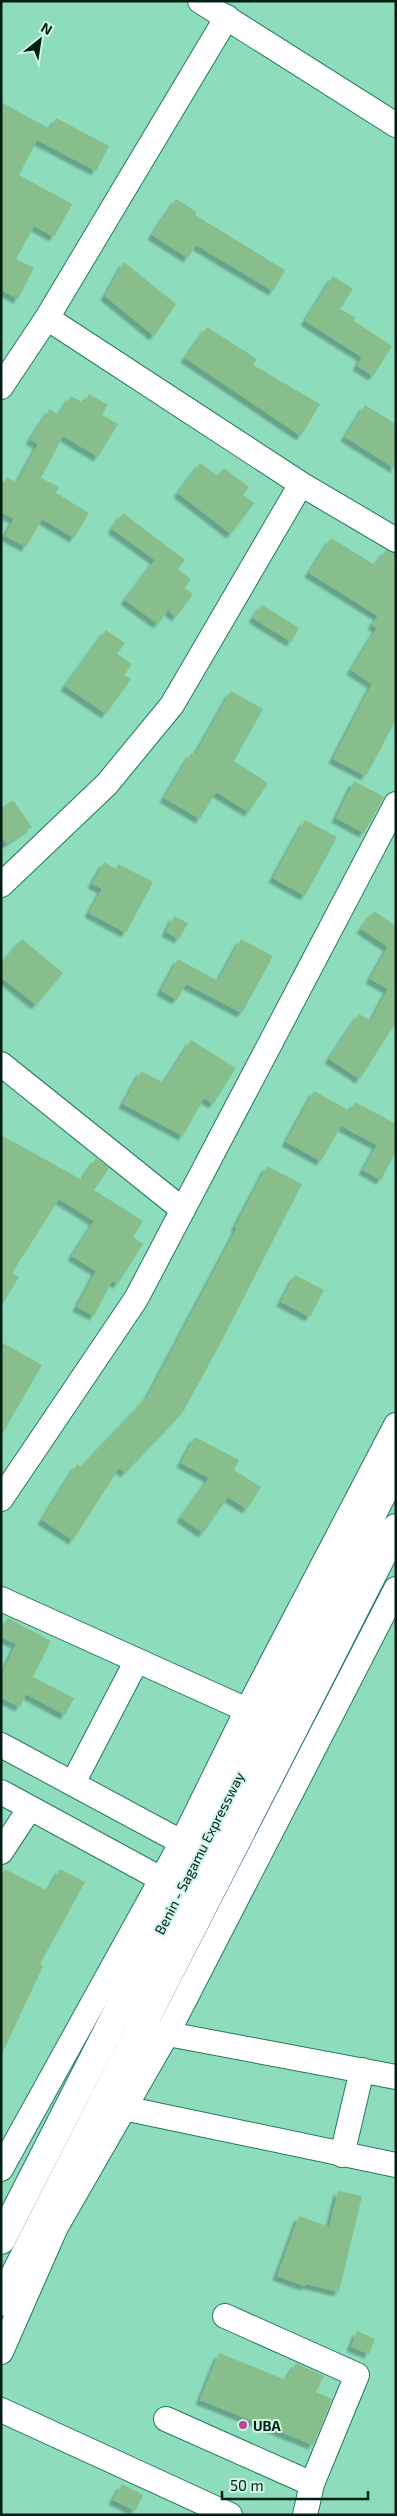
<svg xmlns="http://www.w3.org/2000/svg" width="397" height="2516" viewBox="0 0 397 2516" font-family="'Exo 2',sans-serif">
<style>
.building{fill:#87be8b;filter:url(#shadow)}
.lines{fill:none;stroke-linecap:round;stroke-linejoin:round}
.minor-casing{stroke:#25795c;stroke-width:26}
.highway-casing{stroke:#25795c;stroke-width:30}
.minor{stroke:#fff;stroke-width:24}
.highway{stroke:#fff;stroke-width:28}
.poi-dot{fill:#bf418e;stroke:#cef4e3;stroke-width:2}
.labels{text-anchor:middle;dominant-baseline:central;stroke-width:4;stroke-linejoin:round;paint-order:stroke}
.street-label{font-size:14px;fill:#001e13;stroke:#cef4e3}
.poi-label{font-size:14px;font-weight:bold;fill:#001e13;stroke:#cef4e3;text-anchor:start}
</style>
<defs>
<filter id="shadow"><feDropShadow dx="-4.5" dy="4.5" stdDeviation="1" flood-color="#0004"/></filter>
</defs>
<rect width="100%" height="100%" fill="#8dddbc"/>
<!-- building -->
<path class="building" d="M1,102L50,129L56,118L109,146L96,171L37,140L19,175L72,204L54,237L34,226L16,259L34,268L18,299L1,290Z
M176,199L197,212L195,215L285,270L273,291L196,245L188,258L152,235Z
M124,262L176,304L154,336L105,296Z
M333,276L353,289L340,309L356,318L354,321L392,346L373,376L357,366L362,357L305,321Z
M207,327L257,359L253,365L320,404L301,436L185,358Z
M89,394L108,405L102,415L118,424L98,457L63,436L41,478L59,487L56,493L89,513L74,538L42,519L26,547L5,536L14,519L1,512V487L7,477L17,483L38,444L30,440L50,409L59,415L71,396L84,403Z
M365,405L396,424V469L345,437Z
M200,463L218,476L224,468L249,487L243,495L254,503L231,534L178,493Z
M123,513L185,560L178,569L191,579L184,588L193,594L176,617L168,610L158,624L125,600L155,560L112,529Z
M331,538L375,565L386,550L396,554V720L366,776L333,759L372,684L351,670L377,628L372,625L378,616L309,573Z
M262,605L299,628L291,642L253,618Z
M106,630L125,643L117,654L132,664L124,675L131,679L106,714L65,686Z
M231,691L263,709L234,761L268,783L249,812L216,792L200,819L164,798L191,753L195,755Z
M354,781L384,797L364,833L336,818Z
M13,800L32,827L7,844L1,835V808Z
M305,820L337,837L305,896L273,878Z
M104,862L116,869L118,864L153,882L126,933L89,913L102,889L92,884Z
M374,911L396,926V1022L360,1079L329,1059L359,1014L371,1021L388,989L370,979L388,947L361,929Z
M174,916L188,923L179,939L166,932Z
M22,939L63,973L36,1005L1,977V964Z
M241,939L273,956L242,1013L186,984L177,1000L161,991L178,959L218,981Z
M191,1040L236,1068L213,1104L204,1098L183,1136L123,1104L141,1071L164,1083Z
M314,1091L350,1111L355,1102L396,1124V1152L381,1180L363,1170L377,1145L341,1126L321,1161L286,1142Z
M1,1135L82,1180L96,1158L109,1168L94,1190L143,1221L133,1237L143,1244L118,1284L112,1281L94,1316L77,1307L96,1271L72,1256L94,1221L59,1199L12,1273L19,1277L1,1307Z
M267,1166L302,1184L219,1346L183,1412L125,1473L119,1468L73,1540L42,1520L77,1464L81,1467L148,1396L237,1228L235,1227Z
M295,1275L324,1290L310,1317L281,1302Z
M1,1342L42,1365L1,1436Z
M195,1437L239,1460L234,1470L261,1487L247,1509L228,1497L203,1533L181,1518L209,1478L181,1463Z
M8,1618L51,1641L33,1677L74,1698L65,1715L26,1694L20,1707L1,1698V1676L16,1644L1,1637V1631Z
M5,1869L48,1891L60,1869L85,1882L40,1964L43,1966L1,2056V1877Z
M338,2191L362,2196L339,2292L306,2284L305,2286L277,2276L299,2216L329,2227Z
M357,2331L375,2339L369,2354L351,2347Z
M219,2353L286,2380L296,2363L324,2376L316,2392L332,2399L313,2445L200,2400Z
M122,2484L143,2495L135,2511L113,2500Z"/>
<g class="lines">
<!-- minor casing -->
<g class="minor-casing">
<path id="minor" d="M200,1L396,125
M47,318L227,17
M1,387L47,318L301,484L396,540
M1,885L107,784L172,705L301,484
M1,1064L183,1210
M1,1499L136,1299L396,804
M1,1599L247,1710
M1,1745L196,1850
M73,1783L136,1662
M1,1792L174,1886
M1,1852L30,1808
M152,2031L396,2077
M109,2105L396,2165
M342,2155L362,2070
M1,2169L182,1842L247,1710L396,1425
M225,2316L357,2375L312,2484L305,2515
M1,2352L56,2227L167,2034L396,1589
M1,2410L230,2515
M166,2419L312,2484"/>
</g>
<!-- highway casing -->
<g class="highway-casing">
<path id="highway" d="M1,2240L396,1467
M1,2302L396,1528"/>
</g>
<!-- minor -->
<use href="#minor" class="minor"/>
<!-- highway -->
<use href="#highway" class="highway"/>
</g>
<!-- markers -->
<circle class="poi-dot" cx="243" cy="2425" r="5"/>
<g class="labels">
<!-- street labels -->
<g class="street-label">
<text transform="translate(199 1853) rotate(-63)">Benin - Sagamu Expressway</text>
</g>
<!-- poi labels -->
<g class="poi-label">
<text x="253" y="2425">UBA</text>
</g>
</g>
<!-- border -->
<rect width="397" height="2516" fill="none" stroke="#001e13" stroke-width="5"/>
<!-- north arrow -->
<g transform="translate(40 40) rotate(30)" stroke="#cef4e3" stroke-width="4" paint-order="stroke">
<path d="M0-4L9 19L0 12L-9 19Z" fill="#001e13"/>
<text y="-8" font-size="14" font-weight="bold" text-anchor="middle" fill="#001e13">N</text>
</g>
<!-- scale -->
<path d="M222 2491v8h146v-8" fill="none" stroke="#001e13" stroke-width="2.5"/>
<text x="230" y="2491" font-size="15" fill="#001e13" stroke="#cef4e3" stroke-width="4" paint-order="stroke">50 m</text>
</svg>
